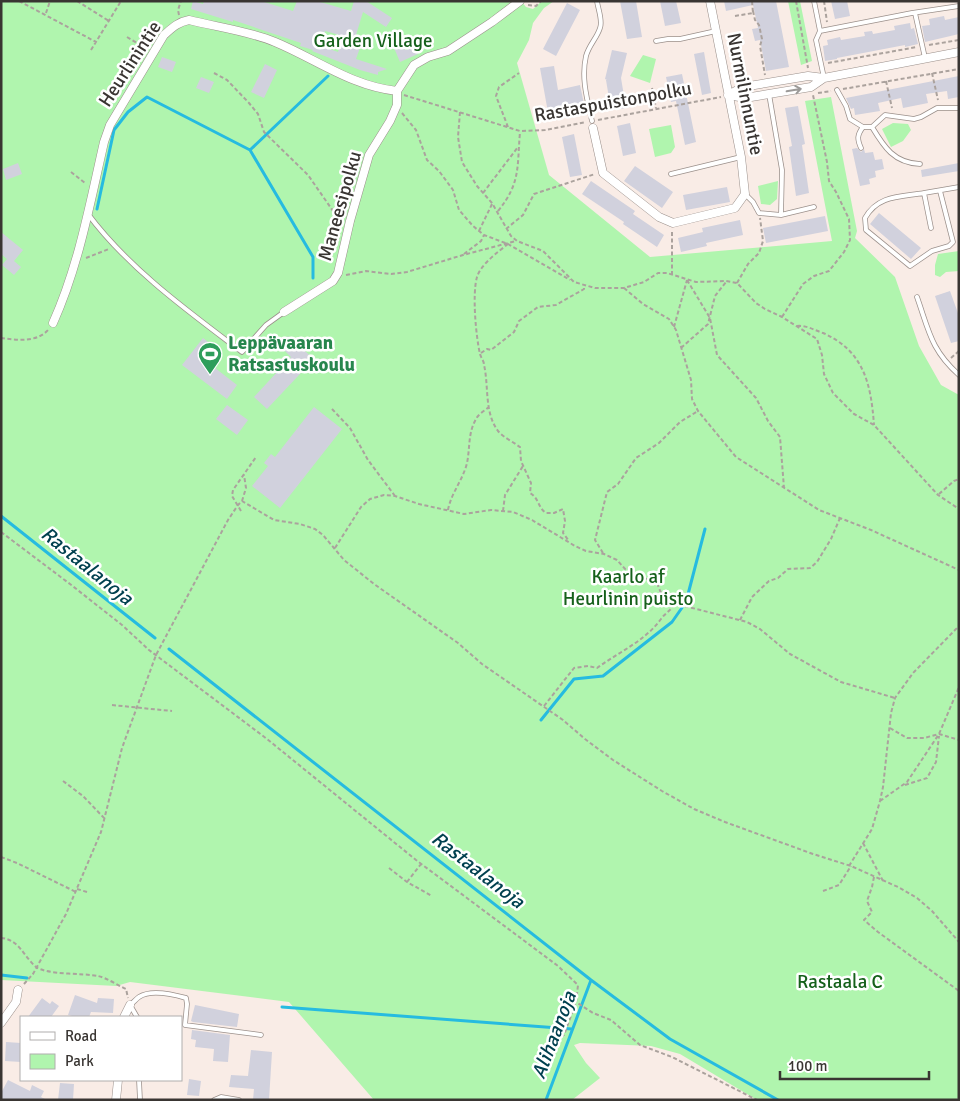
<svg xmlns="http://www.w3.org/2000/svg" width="960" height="1101" viewBox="0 0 960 1101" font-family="Signika,sans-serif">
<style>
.green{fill:#b0f5ae}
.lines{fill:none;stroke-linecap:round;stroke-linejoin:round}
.stream{stroke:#26bbe0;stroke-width:3}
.building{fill:#d1d1dd;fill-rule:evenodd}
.service-casing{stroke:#9b908b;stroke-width:5.5}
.minor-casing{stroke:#9b908b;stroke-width:9}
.path{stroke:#aba29d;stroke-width:2;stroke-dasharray:4 2.5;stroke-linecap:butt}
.service{stroke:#fff;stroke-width:4}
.minor{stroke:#fff;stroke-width:8}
.oneway{stroke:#9c9a98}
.labels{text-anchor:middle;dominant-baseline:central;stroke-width:5;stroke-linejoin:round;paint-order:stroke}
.park-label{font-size:19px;fill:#16611b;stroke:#fff}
.street-label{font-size:19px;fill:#393532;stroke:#fff}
.leisure-label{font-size:19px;font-weight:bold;fill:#27864d;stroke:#fff;text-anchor:start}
.water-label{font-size:20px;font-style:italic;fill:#00404f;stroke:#fff}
</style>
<rect width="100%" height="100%" fill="#f9ece6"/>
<!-- green -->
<path class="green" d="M1,1H521L526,7L533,9L542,1H554L544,8L533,23L529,40L517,63L549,175L650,257L832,241L805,101L831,97L857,231L855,238L895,277L919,346L941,385L959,395V1097L955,1100H757L680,1054L651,1046L580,1043L574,1045L586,1063L600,1078L572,1100H374L289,1002L130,982L116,986L1,980Z
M788,1H800L812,61L801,65Z
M643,55L656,59L650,83L630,76Z
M893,123L908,124L911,130L903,141L891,147L882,129Z
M671,125L675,147L671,153L655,157L649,129Z
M778,181L777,199L770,205L761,204L758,186Z
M959,251V271L946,272L940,277L935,275V265L938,254Z"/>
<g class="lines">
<!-- stream -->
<path class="stream" d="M250,150L328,76
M97,209L114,130L128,112L147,97L250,150L313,257V278
M1,516L155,638
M169,649L591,980L670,1039L778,1100
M541,720L574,679L603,676L672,622L686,602L705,529
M1,975L27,978
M282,1007L572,1029
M546,1100L591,980"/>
</g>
<!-- building -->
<path class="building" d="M193,1L203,4L204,1H261L293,11L297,1H317L351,11L354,1H366L392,18L386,27L363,12L356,35L370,39L368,47L361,45L356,59L387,69L378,72V75L360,70L312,51L313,50L300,46L301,43L289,39L233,20V22L191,9ZM325,31L343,36L338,52L321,46Z
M620,1H636L642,37L627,39Z
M660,1H676L681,23L665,26Z
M724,1H776L789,67L766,71L760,40L755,41L752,29L758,28L753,5L726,11Z
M831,1H847L850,16L835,19Z
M567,3L580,10L556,56L543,49Z
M944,16L945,20L959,17V34L925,42L922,26L930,25L929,19Z
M910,23L911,29L914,28L918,44L905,47V45L837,58V59L825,61L823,46L828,45L827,40L840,37L841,40L865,36L864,32L872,31L873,34L895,30L894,26Z
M392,43L406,50L415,46L418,54L400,62Z
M612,50L627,53L621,78L626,108L611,110L606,80H607L605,79Z
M704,52L711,93L702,95L694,54Z
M162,57L176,62L172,72L158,67Z
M265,64L277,70L264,98L251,92Z
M554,66L558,90L580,85L584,104L561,108L563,116L549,118L540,68Z
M682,74L696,142L685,145L676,101L671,102L666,77Z
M959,76V97L948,99L947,91L926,94L928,103L903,108L901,98L878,103L880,111L855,115L854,108L851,109L846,98Z
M201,77L214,82L209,93L196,88Z
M798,106L805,144L802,145L809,193L796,196L789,147L792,146L785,108Z
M630,123L636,153L623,156L617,126Z
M574,134L582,175L570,177L562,137Z
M857,148L861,152L864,149L865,153L873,152L875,160L882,159L884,169L875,171L876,177L869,179L870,184L860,186L852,149Z
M18,163L22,174L6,180L3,169Z
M959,163V171L922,177L921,170Z
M635,166L673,192L662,208L624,181Z
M591,181L635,211L633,214L664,235L657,247L623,224L624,222L582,194Z
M727,187L730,202L686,210L683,195Z
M879,213L921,248L911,259L870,224Z
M825,216L828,231L766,243L763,228Z
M740,220L743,235L706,243L707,246L681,252L678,238L703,232L702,228Z
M1,232L23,250L14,261L21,267L14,275L2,265L7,259L1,254Z
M950,291L959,316V341L951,343L935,296Z
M288,336L314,359L267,409L254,397L291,357L279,345Z
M203,338L216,348L206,361L237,385L227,399L182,365Z
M227,405L248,420L237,435L216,419Z
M314,407L342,429L280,508L252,486L268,466L264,463L271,454L275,457Z
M75,995L97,1003L98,998L114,999L113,1013L91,1012L89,1017H76L68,1015Z
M42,998L50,1004L52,1001L59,1006L51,1017H28Z
M195,1005L239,1014L237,1027L193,1022L191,1021Z
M192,1030L230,1035L228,1062L213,1061L214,1049L195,1047L196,1040L191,1039Z
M6,1042L21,1043V1062L5,1061Z
M251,1050L272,1052L269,1100H253L254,1089L229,1087L231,1075L248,1076Z
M189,1079L201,1081L199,1096L187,1095Z
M8,1080L30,1091L32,1085L44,1091L41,1097L47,1100H1V1093Z
M60,1083L74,1084L73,1100H58Z"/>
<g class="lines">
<!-- service casing -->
<g class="service-casing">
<path id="service" d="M814,1L820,31L816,40L824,78
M915,13L925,58
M820,31L912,13L959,6
M656,41L668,39H680L716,31
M837,90L846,106L850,119L863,127
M769,94L782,170L781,215
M592,121C587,99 581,78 586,56C589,45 597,38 600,28C603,21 598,9 597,1
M872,127C884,147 894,163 920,164
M861,148C857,139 857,135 863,127H872L885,115L914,119L921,117L937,108H959
M671,174L741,157
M924,193C900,197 878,195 865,218L866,230L910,266L932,251L949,246L953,242L940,191
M745,194L753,202L759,213L781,215L814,207
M88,214C128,268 189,312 242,352L266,325L284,312
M931,228L924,193L959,187
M917,297C929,331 931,350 959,375
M137,1017L130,1005C133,1003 136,999 139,997C151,989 172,994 186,998L187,1004L185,1025L261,1035
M139,1080L140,1100
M214,1100L221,1097L239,1100"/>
</g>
<!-- minor casing -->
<g class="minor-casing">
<path id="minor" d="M728,95L743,87L808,76L824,78L959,52
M728,95L745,98L811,87L824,78
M593,128L603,173L659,217L673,223L735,208L745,194L741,157L710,1
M284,312L333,281L338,273L350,221L369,155L390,121L397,105V91
M53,323C79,265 90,203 104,142L110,125L164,35C172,28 178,22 189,20C217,27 249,31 275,42C316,59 351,86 397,91L414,65L428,57L448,51L492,22L520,1
M124,1017L130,1005
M1,1023L16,1002L18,990
M116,1100L118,1080"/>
</g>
<!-- path -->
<path class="path" d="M19,1L96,42
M77,1L109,21
M796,1L808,68
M824,1L827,22
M528,5L536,6L541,1
M753,11L755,20L759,25L762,39L760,46L765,75
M46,13L50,1
M179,15L178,10L181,1
M735,16L753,13L752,1
M127,37L145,48
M929,45L959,40
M91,50L121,1
M828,63L917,47
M214,73L227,80L249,103L258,114L264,132L308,175L340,221
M932,73L938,100
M886,81L892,108
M652,88L656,108
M843,89L959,69
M818,93L831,91
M404,95L520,131L545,130L586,122
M460,112L458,137L462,162L477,186L492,203L511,236L517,241L543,251L574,282L595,288H624L644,282L658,273H667L696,282L726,281L737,283L756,303L765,309L782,317L817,339L822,355L824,374L833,393L854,414L874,425L938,495L959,509
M402,113L416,130L427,160L439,171L453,190L459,210L473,226L484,235L508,244L570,280
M598,120L721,97
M508,127L496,96L499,87L519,73
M71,172L85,183
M483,193L518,147
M498,211C521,183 517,166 520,132
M506,229L523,215L534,194L595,174
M479,231L492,204
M672,232V275
M508,244C498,252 481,264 477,277C472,294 476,337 480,354C481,358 484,361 484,365C489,386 484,412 498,431C503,437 513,442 520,447L521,461L531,483L530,493C539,498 538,508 546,513H554L563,509L565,521L563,533L569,541
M464,254L481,241L484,235
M86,258L109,249
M346,275L366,271L391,274L407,272L463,255L516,241
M687,280L710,318L717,355L756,398L768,421L780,437L784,488
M737,283L748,264L759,253L763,241L760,218
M624,288L643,304L669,319L676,330L691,380L692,399L698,411L736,457L819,510L871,530L959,570
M782,317L803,284L814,276L829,271L844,252L850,240L849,219L836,192L829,181L827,162L813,95
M797,326C806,325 814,330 823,333C864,351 871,384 874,425
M674,327L687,280
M1,338C17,340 37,343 49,329
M681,348L708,324L715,296L726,282
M481,353L487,349L491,350L514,332L519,321L538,307L556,305L584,289V286
M951,358L959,351
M332,409L350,428L368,460L395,496
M939,494L954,481L959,479
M242,501L246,488L244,475
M448,510C451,493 463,480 467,463C470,449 468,434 475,421C477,415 484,411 489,407
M241,511L232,496L233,490L256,457
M503,511L505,495L523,466
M1,532L70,584L122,625L149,650L267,739L416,860L558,966L578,985L576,1002L593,1013L611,1020L640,1045L672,1057L757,1100
M335,548L361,507L370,499L384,495L395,496L419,504L464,514L491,510L513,512L532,520L575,546L586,551L604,554L617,560L626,570L636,577L653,580L657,583L661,593L669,602L747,622L760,629L790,654L841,682L895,698
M603,553L595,540L607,492L618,484L636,458L659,443L680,422L698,411
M740,620L752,597L769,581L778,578L788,569L810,568L817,562L831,539L840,518
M112,705L172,711
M544,706L574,668L588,666L597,668C619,652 645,641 661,619C665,613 671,611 674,604
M890,728L907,738H924L939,734L959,740
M63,781L83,796L105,819
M905,785L927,778L936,762L939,736
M880,801L907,782L939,734L959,687
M863,843L883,881
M1,857L17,863L76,892
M849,866L872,829L880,801L883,787L891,713L895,698L913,673L959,626
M389,868L407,882L432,896
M874,877L872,887L867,901L872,912L864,920L878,932L959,991
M407,882L421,864
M77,889L87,892
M823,891L839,885L851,866
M1,938C19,939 24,957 36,967C47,975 83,973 98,976C107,978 117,985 126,989L128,998
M24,984L33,974L66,914L101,832L122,748L156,655L228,520L238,505L242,501L274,520L300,524L315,529L323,535L344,560L374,584L458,643L482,664L563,720L585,739L613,760L662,791L694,809L725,822L813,854L851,866L898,887L917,898L932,911L959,942
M550,1044L564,1035L576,1002L569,995"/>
<!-- service -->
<use href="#service" class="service"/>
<!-- minor -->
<use href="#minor" class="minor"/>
</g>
<!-- one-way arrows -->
<defs><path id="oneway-shaft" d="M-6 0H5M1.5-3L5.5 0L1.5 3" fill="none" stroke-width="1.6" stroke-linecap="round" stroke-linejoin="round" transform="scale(1.25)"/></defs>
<use class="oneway" href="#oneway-shaft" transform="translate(794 90) rotate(-10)"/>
<!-- icons -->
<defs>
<g id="stadium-pin" transform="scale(1.25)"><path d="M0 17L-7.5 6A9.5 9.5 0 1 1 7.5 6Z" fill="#2e9e5b" stroke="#fff"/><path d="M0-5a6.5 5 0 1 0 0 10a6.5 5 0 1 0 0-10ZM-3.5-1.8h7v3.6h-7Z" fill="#fff"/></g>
</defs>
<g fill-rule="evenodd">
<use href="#stadium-pin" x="210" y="354"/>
</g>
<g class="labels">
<!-- park labels -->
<g class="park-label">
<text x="373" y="41">Garden Village</text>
<text x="628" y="577">Kaarlo af<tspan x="628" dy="22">Heurlinin puisto</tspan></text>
<text x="840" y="982">Rastaala C</text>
</g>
<!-- street labels -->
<g class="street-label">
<text transform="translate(130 64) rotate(-57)">Heurlinintie</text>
<text transform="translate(745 94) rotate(79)">Nurmilinnuntie</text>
<text transform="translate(613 102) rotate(-10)">Rastaspuistonpolku</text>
<text transform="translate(340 206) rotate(-74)">Maneesipolku</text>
</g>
<!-- leisure labels -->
<g class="leisure-label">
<text x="228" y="343">Leppävaaran<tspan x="228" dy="22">Ratsastuskoulu</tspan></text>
</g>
<!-- water labels -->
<g class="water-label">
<text transform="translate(87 566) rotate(39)">Rastaalanoja</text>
<text transform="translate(478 870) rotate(38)">Rastaalanoja</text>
<text transform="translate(554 1035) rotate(-69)">Alihaanoja</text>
</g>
</g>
<!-- border -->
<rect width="960" height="1101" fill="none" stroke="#393532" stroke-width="5"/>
<!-- legend -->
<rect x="20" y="1016" width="162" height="65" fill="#ffffff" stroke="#b0aead"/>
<rect x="30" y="1032" width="25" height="8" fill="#ffffff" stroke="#b0aead"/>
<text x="65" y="1041" font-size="15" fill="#393532">Road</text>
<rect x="30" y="1054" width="25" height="15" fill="#b0f5ae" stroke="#b0aead"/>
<text x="65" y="1066" font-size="15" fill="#393532">Park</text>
<!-- scale -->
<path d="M780 1071v8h149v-8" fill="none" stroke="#393532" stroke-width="2.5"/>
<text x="788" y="1071" font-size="15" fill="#393532" stroke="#ffffff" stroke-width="4" paint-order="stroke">100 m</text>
</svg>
